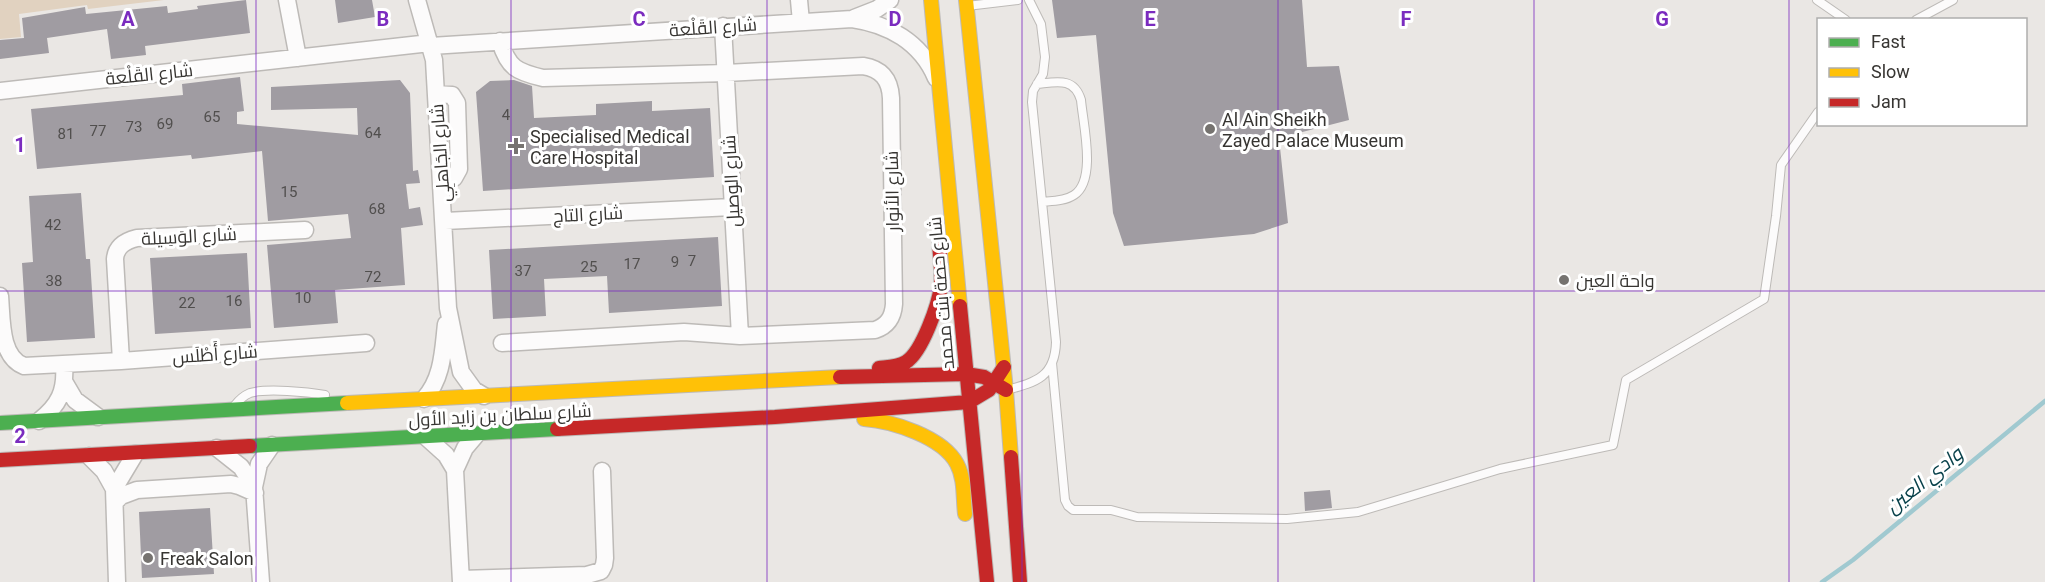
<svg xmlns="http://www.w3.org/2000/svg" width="2045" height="582" viewBox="0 0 2045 582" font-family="Roboto,Cairo,sans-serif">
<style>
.green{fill:#e1d2c0}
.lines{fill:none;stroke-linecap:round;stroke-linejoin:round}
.stream{stroke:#a0c9d0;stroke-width:4.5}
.building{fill:#a09ca2}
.lane-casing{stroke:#bdbab7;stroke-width:10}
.street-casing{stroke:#bdbab7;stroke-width:19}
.fast-casing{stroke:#bdbab7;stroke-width:16}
.slow-casing{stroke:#bdbab7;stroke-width:16}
.jam-casing{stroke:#bdbab7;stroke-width:16}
.lane{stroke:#fcfbfb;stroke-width:8}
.street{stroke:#fcfbfb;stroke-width:16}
.fast{stroke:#4caf50;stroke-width:14}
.slow{stroke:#ffc107;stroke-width:14}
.jam{stroke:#c62828;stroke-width:14}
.grid{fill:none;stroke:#7b2cbf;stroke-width:1.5;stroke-opacity:0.55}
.poi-dot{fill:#767370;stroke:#fff;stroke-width:2}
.labels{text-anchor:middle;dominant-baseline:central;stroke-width:6;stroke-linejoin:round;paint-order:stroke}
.number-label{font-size:15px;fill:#514f4e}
.street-label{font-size:18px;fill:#373532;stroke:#fff}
.poi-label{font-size:18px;fill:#373532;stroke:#fff;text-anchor:start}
.water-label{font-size:20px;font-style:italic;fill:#08414a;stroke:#fff}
.grid-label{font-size:20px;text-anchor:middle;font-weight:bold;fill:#7b2cbf;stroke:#fff;stroke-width:6;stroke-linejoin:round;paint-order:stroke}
</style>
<rect width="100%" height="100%" fill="#eae7e4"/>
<!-- green -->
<path class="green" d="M0,0H164L88,9L87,5L19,14L21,37L0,39Z"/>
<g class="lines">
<!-- stream -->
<path class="stream" d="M1822,582L1853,560L2045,401"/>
</g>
<!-- building -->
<path class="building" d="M246,0L250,33L145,46L146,55L111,59L107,29L47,38L49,53L0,59V40L24,38L22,18L85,7L86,14L167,6L168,13L198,9L197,6Z
M335,0H372L375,17L338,23Z
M1052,0H1302L1307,67L1339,66L1349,120L1279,138L1288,223L1254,234L1124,246L1113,213L1096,35L1057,38Z
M240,77L244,111L237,112V124L358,135L357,108L271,110V87L400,80L410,93L413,171L418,170L420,183L406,184L409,209L420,207L423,225L401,228L405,285L335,290L338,323L274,328L267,245L351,238L348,214L268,221L262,151L192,159L191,155L37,169L31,109L183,95L182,84Z
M514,80L532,86L534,118L596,115V104L652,101V111L710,108L714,177L483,191L476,92L490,81Z
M81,193L86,259H90L95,338L27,342L22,263L33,262L29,196Z
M718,237L722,306L609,313L607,276L544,279L546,316L493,319L489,250Z
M247,253L251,328L155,334L150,258Z
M1330,490L1332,508L1305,511L1304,492Z
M210,508L214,574L142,578L139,512Z"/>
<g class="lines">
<!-- lane casing -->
<g class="lane-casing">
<path id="lane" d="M1817,0L1846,20
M967,6L1018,0
M1916,20L1953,0
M1037,84C1057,82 1074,77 1081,100C1083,124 1097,180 1074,195C1065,201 1053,201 1042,202
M1052,363L1065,500L1068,506L1073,510H1111L1137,517L1287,519L1358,512L1500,469L1613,445L1626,380L1764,299L1776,216L1781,165L1818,112
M1007,390C1036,382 1055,377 1056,342L1032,102L1033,91L1043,74L1045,57L1041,24L1029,0
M235,405C239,400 243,396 250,393C267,388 308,392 325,395"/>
</g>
<!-- street casing -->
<g class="street-casing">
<path id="street" d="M287,0L298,58
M417,0L434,60L448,308L461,372L474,390L484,396
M799,0L801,22
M854,18L877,9L890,0
M723,26L740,336
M500,41C508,68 517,72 543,78L726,73L863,66C882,69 890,80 891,98L894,304C893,318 887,326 875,330L740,336L684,332L502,343
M431,46L852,19C888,24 921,42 936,78
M0,91L430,43
M436,94L452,95L457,103L459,169L454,178L442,183
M445,221L732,207
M0,296C2,320 0,357 24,366L121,361L366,343
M121,361L115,259C116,246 125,241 137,238L305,230
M65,383L75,400L98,417
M424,399C443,378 443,350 446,324
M39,421C59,405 66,391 64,365
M426,437L446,455L455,470
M217,448L241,467L254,487
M89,456L104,471L114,489L117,582
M114,489L135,454
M115,502L121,496L137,490L231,484L239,486L255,493
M461,579L587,575L601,571L604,565L605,558L602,471
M261,582L254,487L259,464L272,445
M461,582L455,470L465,448L476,435"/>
</g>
<!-- fast casing -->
<g class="fast-casing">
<path id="fast" d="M0,423L347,403
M250,446L557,429"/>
</g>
<!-- slow casing -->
<g class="slow-casing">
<path id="slow" d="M931,0L960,306
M966,0L1006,390L1011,457
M347,403L840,377
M864,419C892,421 943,437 957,464C965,479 963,498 965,514"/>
</g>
<!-- jam casing -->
<g class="jam-casing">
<path id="jam" d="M960,306L987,582
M879,368C888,367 898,367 906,362C922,352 939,304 941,285C942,271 940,257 939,243
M840,377L966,374L984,377L1006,390
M557,429L775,417L969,402L989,390L1004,367
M1011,457L1020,582
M0,460L250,446"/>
</g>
<!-- lane -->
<use href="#lane" class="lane"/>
<!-- street -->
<use href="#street" class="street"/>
<!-- fast -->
<use href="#fast" class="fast"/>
<!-- slow -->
<use href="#slow" class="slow"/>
<!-- jam -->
<use href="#jam" class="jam"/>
</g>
<!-- grid -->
<path class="grid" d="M256,0V582M511,0V582M767,0V582M1022,0V582M1278,0V582M1534,0V582M1789,0V582M0,291H2045"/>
<!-- markers -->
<g class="poi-dot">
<circle cx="1210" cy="129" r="6"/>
<path d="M513 137h6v6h6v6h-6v6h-6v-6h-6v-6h6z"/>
<circle cx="1564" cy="280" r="6"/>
<circle cx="148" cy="558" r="6"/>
</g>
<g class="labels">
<!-- number labels -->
<g class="number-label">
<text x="506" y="115">4</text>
<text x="212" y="117">65</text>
<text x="165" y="124">69</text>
<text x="134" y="127">73</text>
<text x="98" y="131">77</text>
<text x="373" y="133">64</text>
<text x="66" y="134">81</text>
<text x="289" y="192">15</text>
<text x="377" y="209">68</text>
<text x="53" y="225">42</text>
<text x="692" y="261">7</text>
<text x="675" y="262">9</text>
<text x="632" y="264">17</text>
<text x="589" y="267">25</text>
<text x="523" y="271">37</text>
<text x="373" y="277">72</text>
<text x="54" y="281">38</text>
<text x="303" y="298">10</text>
<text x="234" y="301">16</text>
<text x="187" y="303">22</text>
</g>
<!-- street labels -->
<g class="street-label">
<text transform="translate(713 27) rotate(-4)">شارع القَلْعة</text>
<text transform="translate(149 74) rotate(-6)">شارع القَلْعة</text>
<text transform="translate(440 153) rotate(-94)">شارع الجَاهلِي</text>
<text transform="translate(731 181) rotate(-93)">شارع الوصيل</text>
<text transform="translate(892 191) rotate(-91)">شارع الأنوار</text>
<text transform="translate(588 214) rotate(-3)">شارع التاج</text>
<text transform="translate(189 236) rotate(-3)">شارع الوَسِيلة</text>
<text transform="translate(941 293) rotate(-95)">شارع حصة بنت محمد</text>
<text transform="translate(215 354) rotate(-4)">شارع أَطْلَس</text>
<text transform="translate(500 415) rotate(-3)">شارع سلطان بن زايد الأول</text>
</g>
<!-- poi labels -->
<g class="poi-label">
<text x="1222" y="119">Al Ain Sheikh<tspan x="1222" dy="21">Zayed Palace Museum</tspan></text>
<text x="530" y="136">Specialised Medical<tspan x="530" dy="21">Care Hospital</tspan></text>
<text x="1576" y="280">واحة العين</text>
<text x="160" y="558">Freak Salon</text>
</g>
<!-- water labels -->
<g class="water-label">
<text transform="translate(1924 480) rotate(-39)">وادي العين</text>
</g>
</g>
<g class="grid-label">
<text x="128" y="26">A</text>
<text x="383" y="26">B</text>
<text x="639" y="26">C</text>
<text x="895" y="26">D</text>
<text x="1150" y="26">E</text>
<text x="1406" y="26">F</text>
<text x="1662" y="26">G</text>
<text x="20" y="152">1</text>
<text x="20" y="443">2</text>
</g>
<!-- legend -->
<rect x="1817" y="18" width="210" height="108" fill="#ffffff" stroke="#afaead" stroke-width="1.5"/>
<rect x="1829" y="38" width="30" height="9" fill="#4caf50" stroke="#afaead" stroke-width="1.5"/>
<text x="1871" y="48" font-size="18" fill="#373532">Fast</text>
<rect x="1829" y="68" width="30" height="9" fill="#ffc107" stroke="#afaead" stroke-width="1.5"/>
<text x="1871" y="78" font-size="18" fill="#373532">Slow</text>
<rect x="1829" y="98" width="30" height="9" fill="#c62828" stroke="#afaead" stroke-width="1.5"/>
<text x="1871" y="108" font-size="18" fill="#373532">Jam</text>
</svg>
